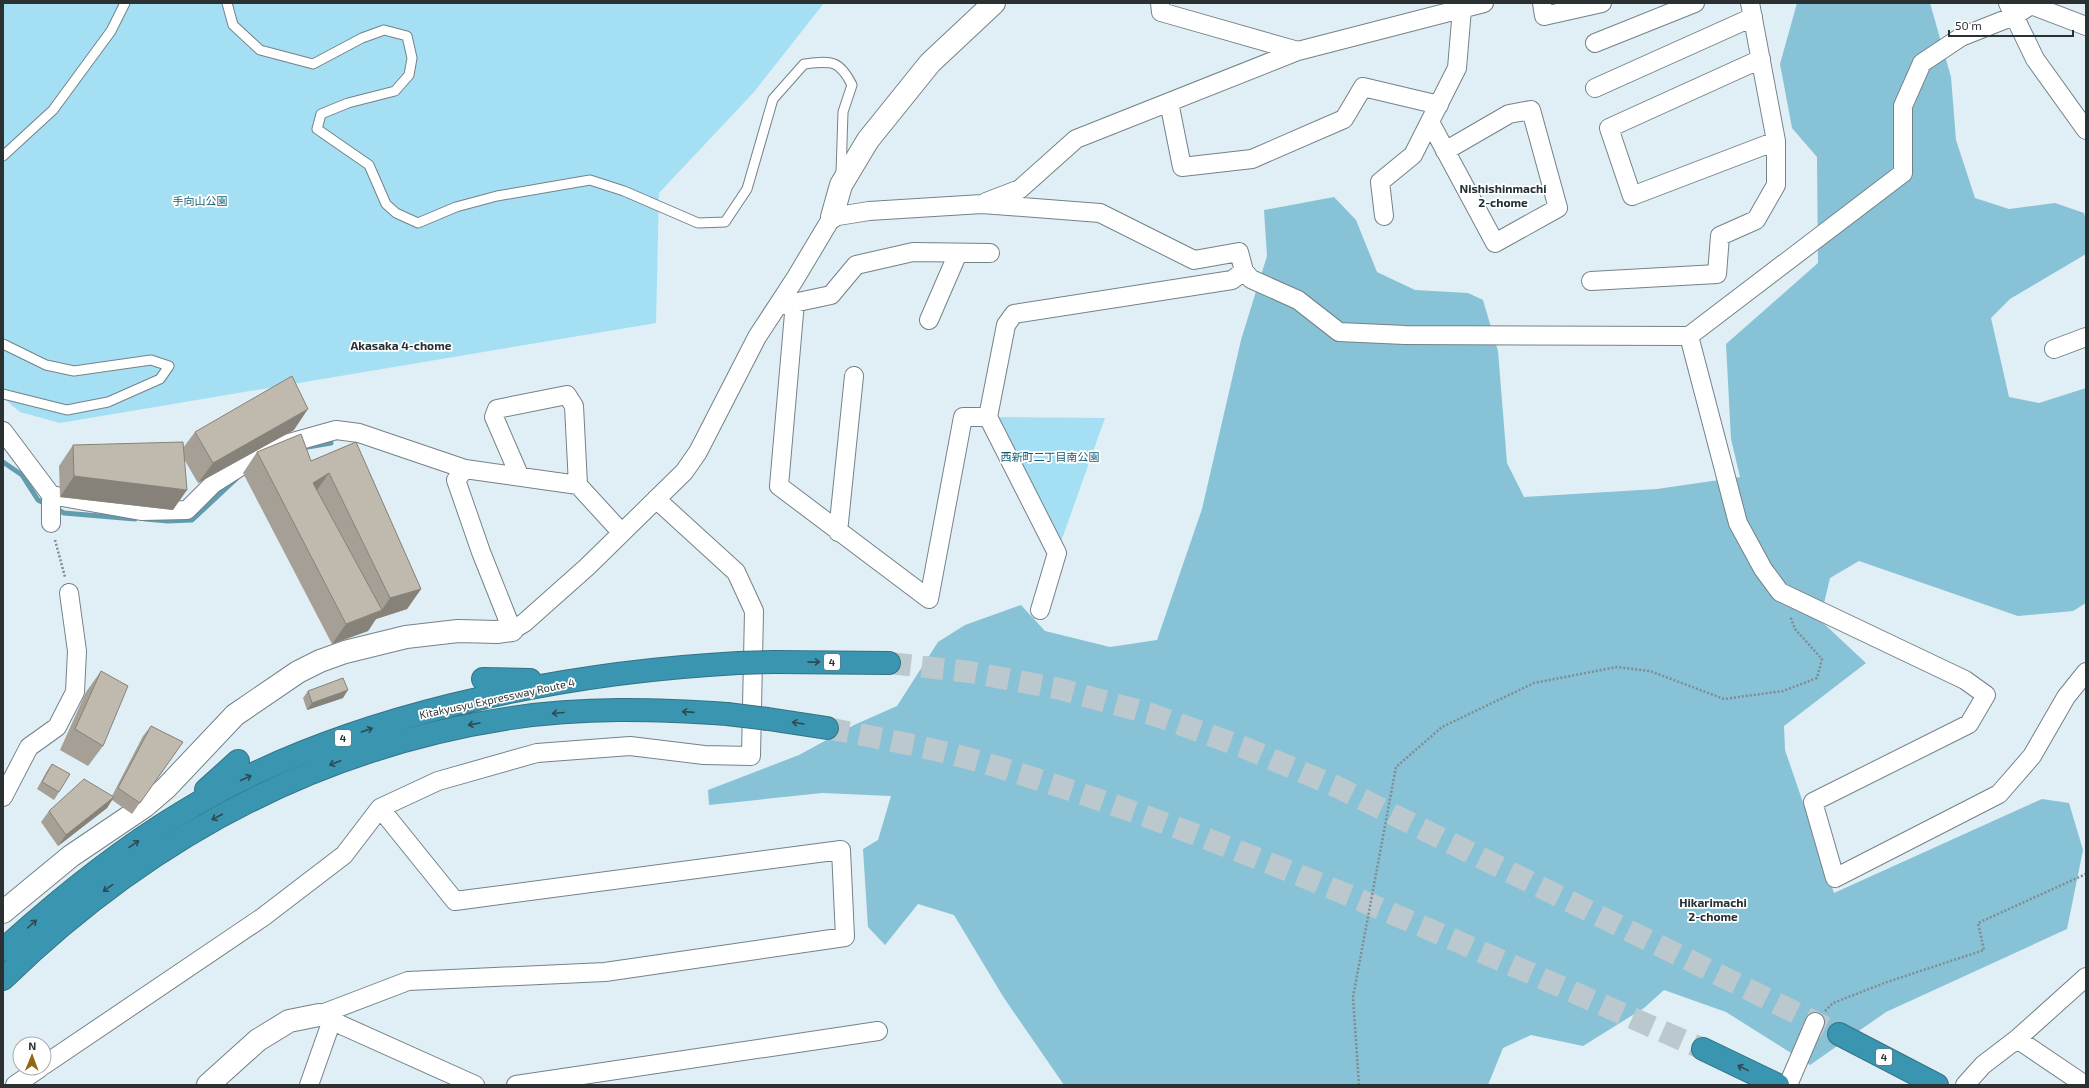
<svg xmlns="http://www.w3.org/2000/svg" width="2089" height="1088" viewBox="0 0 2089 1088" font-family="'Exo 2','Noto Sans JP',sans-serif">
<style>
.green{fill:#a4dff3}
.forest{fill:#87c2d6}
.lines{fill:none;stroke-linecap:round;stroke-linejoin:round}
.stream{stroke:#619caf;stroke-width:5}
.motorway-tunnel{stroke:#bbc9ce;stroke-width:22;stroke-dasharray:22 11;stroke-linecap:butt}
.service-casing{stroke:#748288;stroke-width:11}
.minor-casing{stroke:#748288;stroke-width:20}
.tertiary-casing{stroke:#748288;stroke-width:24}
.motorway-casing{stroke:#357284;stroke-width:24}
.path{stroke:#818c90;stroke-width:2.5;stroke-dasharray:2 2;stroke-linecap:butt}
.service{stroke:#fff;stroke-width:9}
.minor{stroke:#fff;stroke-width:18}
.tertiary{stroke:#fff;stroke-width:22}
.motorway{stroke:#3a95b0;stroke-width:22}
.motorway-bridge-casing{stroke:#357284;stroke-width:24;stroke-linecap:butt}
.motorway-bridge{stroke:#3a95b0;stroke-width:22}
.wall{fill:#a59f95}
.shaded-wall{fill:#868279}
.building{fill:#c0b9ad;stroke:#868279}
.oneway{stroke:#2f4a52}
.labels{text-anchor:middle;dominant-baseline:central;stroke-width:3.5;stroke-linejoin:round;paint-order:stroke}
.shield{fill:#fff;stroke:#6b6f70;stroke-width:1}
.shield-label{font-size:10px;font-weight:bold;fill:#2b3133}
.park-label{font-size:11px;fill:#105f74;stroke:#fff}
.street-label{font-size:11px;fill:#2b3133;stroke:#fff}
.neighbourhood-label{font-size:12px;font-weight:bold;fill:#243035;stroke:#fff}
</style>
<rect width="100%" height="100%" fill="#dfeff5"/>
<!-- green -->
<path class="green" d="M3,3H824L754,92L659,193L656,323L60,423L20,412L3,398Z
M988,417L1105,418L1057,553Z"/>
<!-- forest -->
<path class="forest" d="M1797,3H1930L1951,77L1956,140L1975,198L2009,209L2055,203L2084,213L2086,220V254L2010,299L1991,318L2009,397L2039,403L2086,388V603L2073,611L2018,616L1859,561L1830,578L1820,620L1866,663L1784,726L1785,750L1834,893L2042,799L2069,803L2083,850L2067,929L1886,1012L1810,1065L1726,1012L1664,990L1644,1008L1583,1046L1531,1035L1503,1048L1488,1085H1064L1004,998L954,915L918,904L885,945L868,927L863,849L878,840L891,796L822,793L709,805L708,790L799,755L854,725L897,706L938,642L965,625L1021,605L1045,631L1110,647L1157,640L1202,509L1241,340L1267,256L1264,210L1334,197L1356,220L1377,272L1415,290L1468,293L1483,300L1498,351L1507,463L1524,497L1657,489L1740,477L1731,439L1726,344L1818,263L1817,157L1792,128L1780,64Z"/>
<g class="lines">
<!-- stream -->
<path class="stream" d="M302,448L331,443
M3,462L22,475L38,500L48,505
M55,508L64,513L135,519
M145,519L168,521L192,520L237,478"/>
<!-- motorway-tunnel -->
<path class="motorway-tunnel" d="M889,663L970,672L1060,689L1151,714L1243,747L1335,786L1839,1034
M827,728C878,738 929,747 978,761C1228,835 1464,945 1703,1049"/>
<!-- service casing -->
<g class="service-casing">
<path id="service" d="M227,3L233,25L260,50L313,64L362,38L384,30L407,36L412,58L409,75L395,91L348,103L321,114L317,129L369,165L386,204L396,213L418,223L456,207L497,196L590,180L624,191L698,223L725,222L747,189L773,99L804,64C831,61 839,59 852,85L843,112L841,174
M3,156L53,110L111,31L125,3
M3,344L46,365L74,371L151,360L169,366L160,379L108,402L67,410L3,394"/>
</g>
<!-- minor casing -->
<g class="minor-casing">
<path id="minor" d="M1160,3L1161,12L1298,51
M1542,3L1544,16L1602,3
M2008,3L2035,59L2086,130
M1595,43L1695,3
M1761,59L1609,128L1632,196L1776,141
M1595,88L1753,17
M1169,102L1182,167L1252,159L1344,119L1363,87L1439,105
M1430,122L1495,243L1558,208L1531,110L1509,114L1445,151
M986,202L1020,189L1076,139L1298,51L1484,3
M1384,216L1380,182L1413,155L1457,68L1462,9
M1591,281L1717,274L1720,236L1756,220L1776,185V141L1750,3
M795,302L779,486L929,599L963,417H988
M784,305L831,295L856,265L913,252L990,253
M929,320L958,253
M1689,336L1738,523L1763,569L1780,592L1965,680L1986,695L1969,724L1813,802L1835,878L1999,794L2032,756L2066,697L2086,672
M2054,349L2086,337
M3,431L51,495V523
M520,477L494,417L497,409L567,395L574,406L578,485
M51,495L141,511L187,510L213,484L268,449L336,430L359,433L465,469
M621,532L578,485L465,469L456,480L481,552L512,630L524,623L587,567L684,472L698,452L757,337L795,279L832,217L869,211L982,204L1100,213L1194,260L1239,252L1244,271L1251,279L1298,300L1339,332L1405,335L1689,336L1903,173V106L1922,63L1961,37L2014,16L2031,5L2086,26
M838,532L854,376
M1040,610L1057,553L988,417L1006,325L1014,314L1232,280L1244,271
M3,797L29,747L57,727L75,692L77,651L69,593
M319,1015L408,981L605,972L845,937L841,850L455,901L380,808
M319,1015L475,1085
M2017,1039L2085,1085
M44,1065L263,917L344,855L380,808L438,781L537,753L630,746L704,755L751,756L754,611L736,572L656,499
M15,1085L40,1068
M309,1085L332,1020
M516,1085L878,1031
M1788,1085L1815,1022
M1965,1085L1983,1065L2017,1039L2086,977"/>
</g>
<!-- tertiary casing -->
<g class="tertiary-casing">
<path id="tertiary" d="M832,217L841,185L868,140L930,63L994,3
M3,912L71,856L145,806L166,788L235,715L298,672L320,661L345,652L406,637L458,631L497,632L512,630
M208,1085L258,1040L289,1021L319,1015"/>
</g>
<!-- motorway casing -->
<g class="motorway-casing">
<path id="motorway" d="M775,662L889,663
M483,679L530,680
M768,719L827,728
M206,790L238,761
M3,950C59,899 118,851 183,812C339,716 557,673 738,663
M3,979C146,840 312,748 511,718C583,707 655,709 727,714
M1839,1034L1937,1085
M1703,1049L1778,1085"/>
</g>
<!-- path -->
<path class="path" d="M55,540L65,577
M1825,1011L1833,1003L1887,982L1984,950L1978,923L2086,874
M1359,1085L1353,997L1396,767L1442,727L1534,683L1617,667L1650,671L1724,699L1783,691L1817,678L1822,659L1795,629L1790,616"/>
<!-- service -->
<use href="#service" class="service"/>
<!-- minor -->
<use href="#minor" class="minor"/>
<!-- tertiary -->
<use href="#tertiary" class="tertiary"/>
<!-- motorway -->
<use href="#motorway" class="motorway"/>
<!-- motorway-bridge casing -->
<g class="motorway-bridge-casing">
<path id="motorway-bridge" d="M738,663L775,662
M727,714L768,719"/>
</g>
<!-- motorway-bridge -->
<use href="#motorway-bridge" class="motorway-bridge"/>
</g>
<!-- wall -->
<path class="wall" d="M294,430L198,483L184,459L173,510L60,497L59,466L73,445L183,448L195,432Z
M356,442L421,589L407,609L376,619L368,631L332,644L243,473L257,452L311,461Z
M101,671L103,746L88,766L60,750L86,692Z
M308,691L343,698L307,710L303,698Z
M151,726L183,742L132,814L112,800L107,808L58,846L41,822L49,811L112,796L143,736Z
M52,764L59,792L54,800L37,789L47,771Z"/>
<!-- shaded-wall -->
<path class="shaded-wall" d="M308,409L294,430L198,483L213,463Z
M329,473L315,493L313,483Z
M74,476L187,490L173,510L60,497Z
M421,589L407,609L376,619L368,631L332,644L346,624L381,611L390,598Z
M348,690L343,698L307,710L312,703Z
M114,797L107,808L58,846L66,835Z"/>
<!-- building -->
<path class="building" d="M292,376L308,409L213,463L195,432Z
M301,434L311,461L356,442L421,589L390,598L329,473L313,483L382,610L346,624L257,452Z
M183,442L187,490L74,476L73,445Z
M101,671L128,686L103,746L75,729Z
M343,678L348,690L312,703L308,691Z
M151,726L183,742L140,803L118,788Z
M52,764L70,774L59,792L42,782Z
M84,779L114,797L66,835L49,811Z"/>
<!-- one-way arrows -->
<defs><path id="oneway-shaft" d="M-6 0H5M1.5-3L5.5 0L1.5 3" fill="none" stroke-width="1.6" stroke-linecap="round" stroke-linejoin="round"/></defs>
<g class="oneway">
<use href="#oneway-shaft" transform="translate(814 662) rotate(-1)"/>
<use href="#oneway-shaft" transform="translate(688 712) rotate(-176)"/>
<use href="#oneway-shaft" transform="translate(558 713) rotate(175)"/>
<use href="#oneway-shaft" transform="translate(798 723) rotate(-171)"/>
<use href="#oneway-shaft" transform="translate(474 724) rotate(170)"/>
<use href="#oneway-shaft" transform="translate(367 730) rotate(-19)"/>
<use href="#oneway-shaft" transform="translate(335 763) rotate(159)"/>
<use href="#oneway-shaft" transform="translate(246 778) rotate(-25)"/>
<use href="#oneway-shaft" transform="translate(217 817) rotate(152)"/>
<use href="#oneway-shaft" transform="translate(134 844) rotate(-35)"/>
<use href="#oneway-shaft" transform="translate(108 888) rotate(144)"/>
<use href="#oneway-shaft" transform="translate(32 924) rotate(-42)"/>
<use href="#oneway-shaft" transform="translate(1743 1068) rotate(-154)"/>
</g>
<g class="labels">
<!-- shield labels -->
<g class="shield">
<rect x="824" y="654" width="16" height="16" rx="3"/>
<rect x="335" y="730" width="16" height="16" rx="3"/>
<rect x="1876" y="1049" width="16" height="16" rx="3"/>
</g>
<g class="shield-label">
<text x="832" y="662">4</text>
<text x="343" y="738">4</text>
<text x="1884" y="1057">4</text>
</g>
<!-- park labels -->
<g class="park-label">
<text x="200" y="200">手向山公園</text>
<text x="1050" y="456">西新町二丁目南公園</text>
</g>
<!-- street labels -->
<g class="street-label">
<text transform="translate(497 698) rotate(-12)">Kitakyusyu Expressway Route 4</text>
</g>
<!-- neighbourhood labels -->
<g class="neighbourhood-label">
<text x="1503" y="188">Nishishinmachi<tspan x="1503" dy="14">2-chome</tspan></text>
<text x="401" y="345">Akasaka 4-chome</text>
<text x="1713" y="902">Hikarimachi<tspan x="1713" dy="14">2-chome</tspan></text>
</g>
</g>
<!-- border -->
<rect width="2089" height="1088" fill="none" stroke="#2b3133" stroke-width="8"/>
<!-- north arrow -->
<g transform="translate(32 1056) rotate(1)"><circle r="19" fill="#ffffff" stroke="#aaadad"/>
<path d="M0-3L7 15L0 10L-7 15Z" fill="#926912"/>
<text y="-6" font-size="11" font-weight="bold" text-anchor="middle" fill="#2b3133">N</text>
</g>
<!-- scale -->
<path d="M1949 30v6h124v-6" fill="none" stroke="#2b3133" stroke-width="2"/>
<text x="1955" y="30" font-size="12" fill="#2b3133" stroke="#ffffff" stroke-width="3" paint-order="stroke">50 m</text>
</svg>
